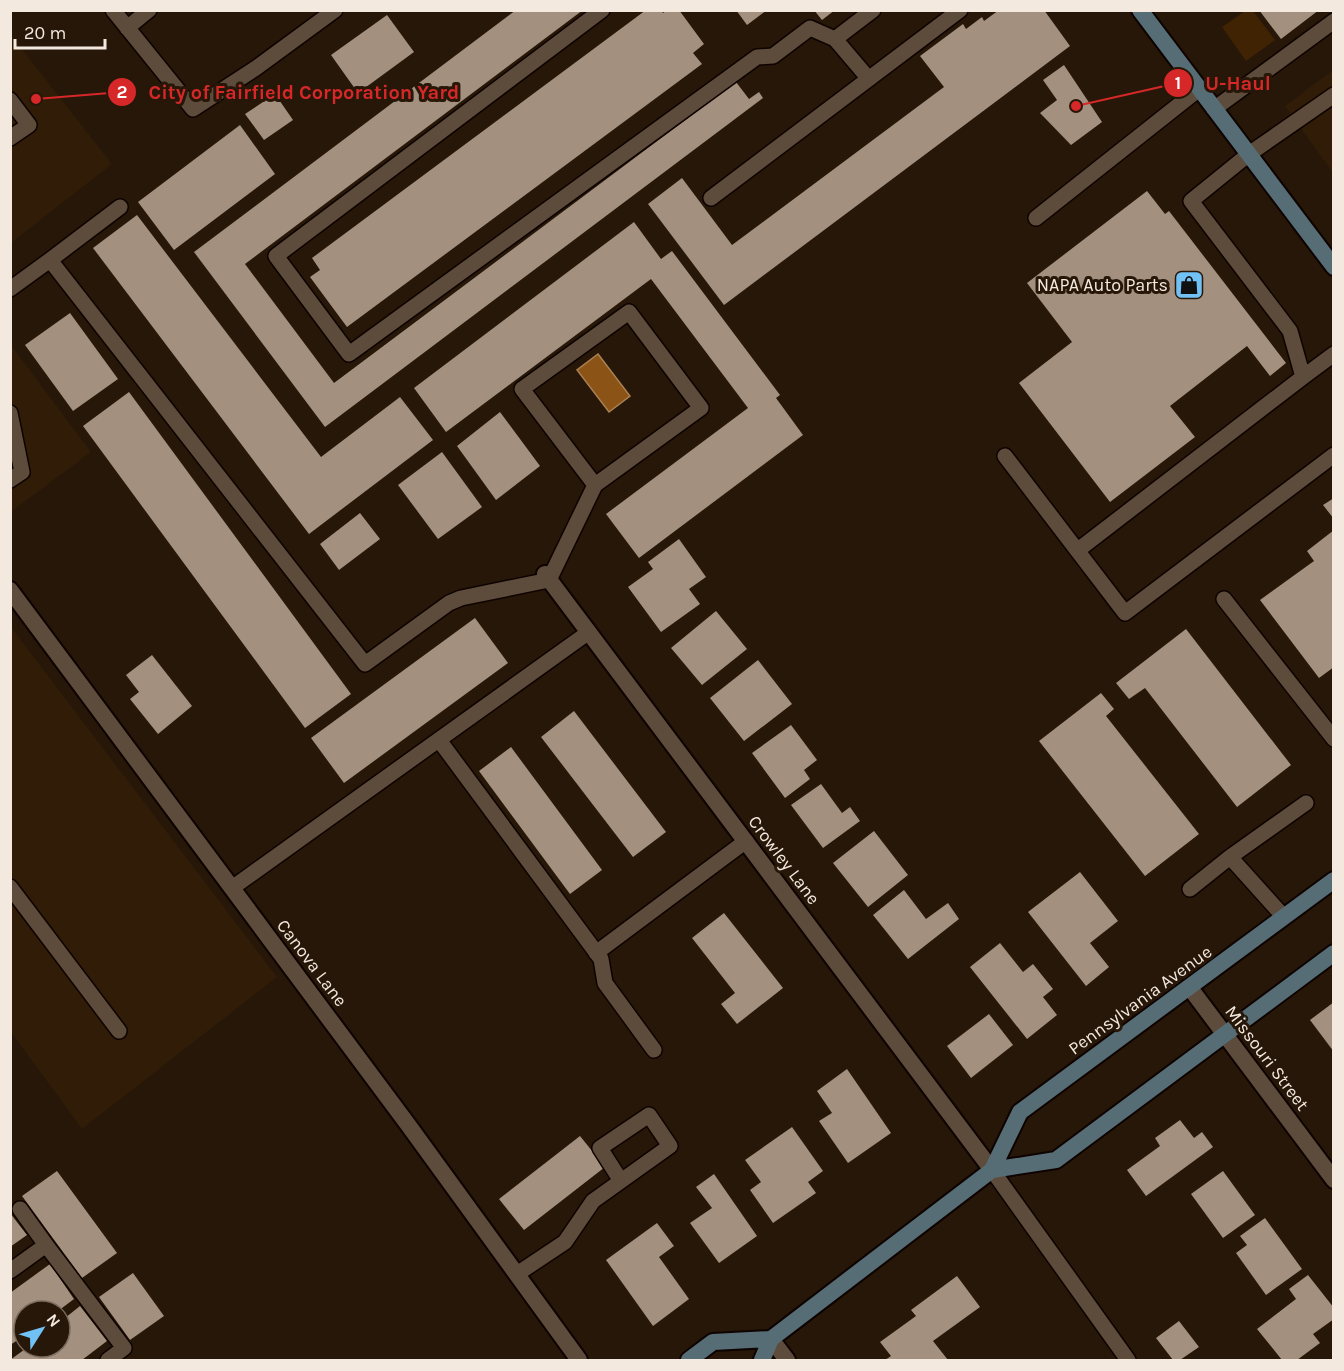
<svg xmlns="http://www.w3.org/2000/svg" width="1344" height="1371" viewBox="0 0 1344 1371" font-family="Karla,sans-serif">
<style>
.built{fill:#301c07}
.green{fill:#3f2303}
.water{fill:#8b5416;stroke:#aa8152;stroke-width:1.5}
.building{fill:#a4907e}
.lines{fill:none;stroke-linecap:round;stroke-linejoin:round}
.service-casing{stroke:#0e0300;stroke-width:18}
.minor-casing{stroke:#0e0300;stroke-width:20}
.secondary-casing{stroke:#0e0300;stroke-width:20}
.service{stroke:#5d4c3b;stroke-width:15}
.minor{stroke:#5d4c3b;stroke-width:16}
.secondary{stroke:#566d76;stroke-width:16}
.labels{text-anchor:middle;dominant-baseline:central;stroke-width:6;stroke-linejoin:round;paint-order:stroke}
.poi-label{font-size:18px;fill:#f4e9df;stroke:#261708;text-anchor:end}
.street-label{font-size:18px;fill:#f4e9df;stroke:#261708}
.leader{fill:none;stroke:#d62828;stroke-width:2}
.callout-dot{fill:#d62828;stroke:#261708;stroke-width:2}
.mark-label{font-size:18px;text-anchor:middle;font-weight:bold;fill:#fff}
.callout-label{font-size:20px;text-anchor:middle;font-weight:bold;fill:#d62828;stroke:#261708;stroke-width:6;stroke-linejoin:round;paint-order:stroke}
</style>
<rect width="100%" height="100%" fill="#261708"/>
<!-- built -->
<path class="built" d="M11,35L112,164L11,243Z
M1333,70V173L1285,106Z
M11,345L91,452L11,512Z
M11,627L277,977L82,1129L11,1032Z"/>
<!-- green -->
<path class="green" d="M1245,11H1253L1275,40L1246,61L1222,27Z"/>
<!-- water -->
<path class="water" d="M598,354L630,396L609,412L577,370Z"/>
<!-- building -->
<path class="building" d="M516,10H583L245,264L334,383L736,82L749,99L759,92L763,98L325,427L194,252Z
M646,10H661L663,13L667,10H679L704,44L693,53L702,64L347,327L310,277L320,270L312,258Z
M736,10H767L747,25Z
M814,10H835L822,20Z
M999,10H1044L1070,46L724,305L648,204L682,178L732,245L944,87L920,56L963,24L966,29L982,17L984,21Z
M1259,10H1319L1281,39Z
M387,15L414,52L358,93L331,55Z
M1064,65L1102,122L1071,145L1040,113L1057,100L1043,80Z
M275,94L293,120L264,140L245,114Z
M240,125L275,174L174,250L138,202Z
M1147,191L1165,214L1169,211L1286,363L1270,376L1247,346L1170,406L1195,437L1110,502L1019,383L1072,342L1027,283Z
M137,215L321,457L400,397L433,440L309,534L93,248Z
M634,222L661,259L672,251L780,395L776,398L803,435L639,558L606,514L748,408L651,279L446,432L414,388Z
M70,313L118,379L73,411L25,345Z
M129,392L351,694L305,728L83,426Z
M500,412L540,466L496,500L457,446Z
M442,452L482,507L438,539L398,485Z
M1334,498V519L1323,505Z
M360,513L380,539L339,570L320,544Z
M1334,530V667L1319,678L1260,600L1314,561L1307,551Z
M679,539L706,577L689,589L700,604L661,632L628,587L653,569L648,562Z
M716,611L747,649L702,685L671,648Z
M475,618L508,663L344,783L311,738Z
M1186,629L1291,765L1237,807L1145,688L1129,699L1116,683Z
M152,655L192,706L158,734L130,699L139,692L126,675Z
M758,660L792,704L744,741L710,698Z
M1101,693L1114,709L1106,716L1199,834L1145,876L1039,741Z
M574,711L666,832L633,857L541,737Z
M791,725L817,760L804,770L810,779L785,798L752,753Z
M511,747L602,870L570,894L479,771Z
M821,784L842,813L850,807L860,821L823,848L791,805Z
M874,831L908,875L868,907L833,863Z
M1080,872L1118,921L1090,943L1109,967L1086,986L1028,912Z
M904,890L926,919L948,903L959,919L908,959L873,915Z
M724,913L783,988L737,1024L721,1004L735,993L692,938Z
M1000,943L1023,972L1033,964L1053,989L1043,997L1057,1015L1027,1039L970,967Z
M1334,1002V1052L1310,1020Z
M989,1014L1013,1045L971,1078L947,1046Z
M847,1069L891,1133L848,1163L819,1121L832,1113L817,1091Z
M1180,1120L1194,1138L1202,1132L1213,1147L1146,1196L1127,1170L1160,1146L1155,1138Z
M792,1127L823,1171L808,1182L816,1193L773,1223L750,1190L761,1182L745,1160Z
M580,1136L605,1167L524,1230L499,1199Z
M57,1171L117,1253L82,1278L22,1196Z
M1223,1171L1255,1215L1223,1238L1191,1194Z
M714,1174L757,1236L719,1263L690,1223L712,1208L696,1187Z
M10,1213L27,1235L10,1247Z
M1265,1218L1302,1269L1266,1295L1236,1253L1247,1245L1240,1236Z
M657,1223L674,1246L659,1257L689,1299L653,1326L606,1260Z
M50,1264L74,1299L58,1311H24V1336L10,1345V1293Z
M133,1273L164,1316L130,1340L99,1297Z
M1308,1275L1334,1308V1319L1313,1334L1320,1343L1297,1360H1282L1257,1329L1296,1299L1289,1289Z
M957,1276L980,1307L933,1341L948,1360H885L891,1356L880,1342L916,1316L911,1310Z
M80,1306L107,1341L82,1360H10L28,1347H60V1322Z
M1179,1321L1199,1347L1180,1360H1173L1156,1338Z"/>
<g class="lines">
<!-- service casing -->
<g class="service-casing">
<path id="service" d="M113,10L193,109L256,68L335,10
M602,10L276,256L349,354L757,57L773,56L810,28L835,39L869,79
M127,28L149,10
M835,39L873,10
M1334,95L1249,154L1191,201L1290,331L1303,377L1334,354
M10,100L29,125L10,138
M1214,109L1334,21
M711,198L960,10
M120,207L50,260L365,664L449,603L461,598L549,580L595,485L522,389L629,312L701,408L595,485
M1036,218L1199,89
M10,289L50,260
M10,413L22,472L10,480
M1005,456L1125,613L1334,455
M1078,550L1303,377
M1224,599L1334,739
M439,740L601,959L605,983L654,1050
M1230,857L1306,803
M10,887L119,1031
M232,888L589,632
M1190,889L1230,857L1284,917
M596,953L746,841
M992,1170L1128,1360
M20,1209L46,1245
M10,1271L46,1245L124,1348L108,1360
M517,1274L565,1242L593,1201L670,1146L649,1115L600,1148L621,1181"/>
</g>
<!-- minor casing -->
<g class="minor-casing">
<path id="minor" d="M545,574L992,1170
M10,590L409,1126L579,1360
M1190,988L1334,1180
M771,1339L787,1360"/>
</g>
<!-- secondary casing -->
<g class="secondary-casing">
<path id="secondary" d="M1140,10L1334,267
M992,1170L1056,1160L1334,953
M689,1360L713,1342L771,1339
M762,1360L771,1339L992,1170L1020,1112L1334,880"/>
</g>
<!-- service -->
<use href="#service" class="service"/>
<!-- minor -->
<use href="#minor" class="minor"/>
<!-- secondary -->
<use href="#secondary" class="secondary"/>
</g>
<!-- icons -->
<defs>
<g id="shop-square" transform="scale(1.5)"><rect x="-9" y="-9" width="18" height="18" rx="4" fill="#72c1f5" stroke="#261708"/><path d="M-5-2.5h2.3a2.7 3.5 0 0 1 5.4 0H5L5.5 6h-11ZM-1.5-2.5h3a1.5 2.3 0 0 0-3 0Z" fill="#111"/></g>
</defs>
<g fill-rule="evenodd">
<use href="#shop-square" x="1189" y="285"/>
</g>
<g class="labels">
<!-- poi labels -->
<g class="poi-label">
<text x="1168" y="285">NAPA Auto Parts</text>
</g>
<!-- street labels -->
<g class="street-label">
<text transform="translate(784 860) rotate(53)">Crowley Lane</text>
<text transform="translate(312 963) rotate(53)">Canova Lane</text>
<text transform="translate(1140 1000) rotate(-36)">Pennsylvania Avenue</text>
<text transform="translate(1267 1058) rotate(53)">Missouri Street</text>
</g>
</g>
<!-- callouts -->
<path class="leader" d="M1076 106L1178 83M36 99L122 92"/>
<g class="callout-dot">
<circle cx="1076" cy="106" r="6"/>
<circle cx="36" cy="99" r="6"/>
<circle cx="1178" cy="83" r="15"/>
<circle cx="122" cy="92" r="15"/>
</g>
<g class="mark-label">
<text x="1178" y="89">1</text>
<text x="122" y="98">2</text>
</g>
<g class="callout-label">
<text x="1238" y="90">U-Haul</text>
<text x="304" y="99">City of Fairfield Corporation Yard</text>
</g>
<!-- border -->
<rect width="1344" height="1371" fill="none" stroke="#f4e9df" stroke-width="24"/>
<!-- north arrow -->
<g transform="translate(42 1329) rotate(53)"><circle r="28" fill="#261708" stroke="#786b5e" stroke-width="1.5"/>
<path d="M0-4.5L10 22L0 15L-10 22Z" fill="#72c1f5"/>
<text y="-9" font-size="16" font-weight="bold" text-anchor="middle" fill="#f4e9df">N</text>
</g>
<!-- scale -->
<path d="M15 39v9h90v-9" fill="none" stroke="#f4e9df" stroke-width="3"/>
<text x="24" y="39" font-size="18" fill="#f4e9df" stroke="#261708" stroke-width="4.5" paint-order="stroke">20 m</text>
</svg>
